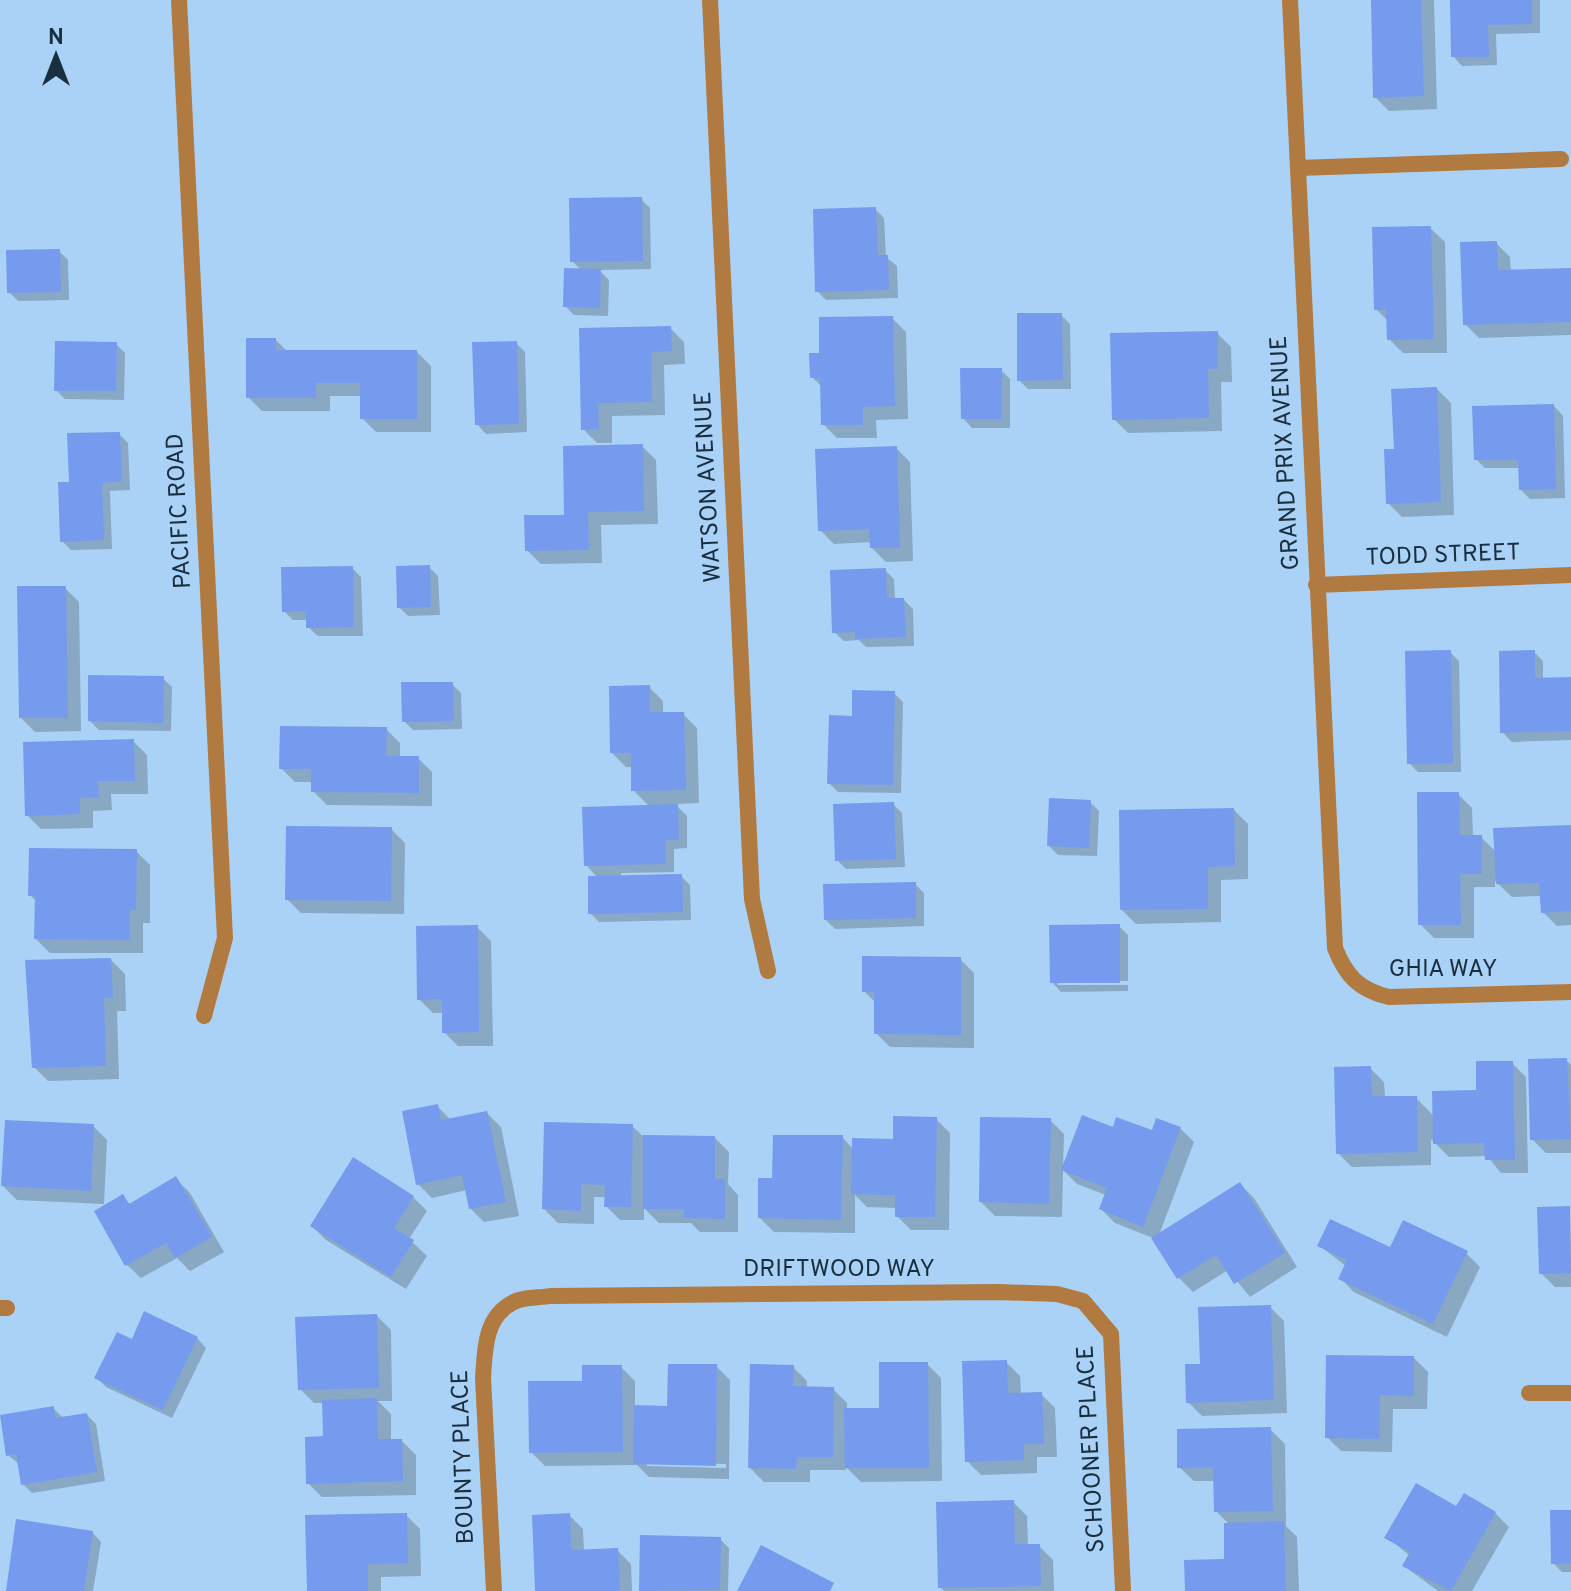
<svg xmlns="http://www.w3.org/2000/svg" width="1571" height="1591" viewBox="0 0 1571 1591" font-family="Overpass,sans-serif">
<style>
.shadow{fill:#0003;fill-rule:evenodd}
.building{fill:#769aee}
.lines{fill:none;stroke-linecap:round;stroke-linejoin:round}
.minor{stroke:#b07a40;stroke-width:16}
.labels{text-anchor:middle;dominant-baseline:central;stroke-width:8;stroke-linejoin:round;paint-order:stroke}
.street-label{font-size:24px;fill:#192e3f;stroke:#aad2f6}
</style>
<rect width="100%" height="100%" fill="#aad2f6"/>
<!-- shadow -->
<path class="shadow" d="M1373,0H1434L1437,109L1389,111L1375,97Z
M1452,0H1540V33L1496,34L1497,65L1462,66L1453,56Z
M641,199L650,208L651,269L599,270L609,280L608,316L574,315L565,306L581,270L572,261Z
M875,209L884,218L886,257L897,266L898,298L826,300L817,291Z
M1430,228L1445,242L1447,353H1403L1389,339V322L1376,309Z
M1496,243L1510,257L1511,272L1571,270V335L1479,338L1465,324Z
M59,251L68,260L69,300L18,301L9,292Z
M1061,315L1070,324L1071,389H1028L1019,380Z
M892,318L906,332L908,419L876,420L877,438H837L823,424L822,387L812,377L821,355Z
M670,328L684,342L685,364L664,365L665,415L612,416V443H597L583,429L581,330Z
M1217,333L1231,347L1232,382H1221L1222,431L1128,433L1114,419Z
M276,340L288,352H417L431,366V432H376L362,418V396H330V411H262L248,397Z
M516,343L525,352L527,432L486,434L477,424Z
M116,344L125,353L124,400L65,399L56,390Z
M1001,370L1010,379V428H972L963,418Z
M1437,389L1451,403L1454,515L1402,517L1388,503L1396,451Z
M1554,406L1563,416L1565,498L1530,499L1521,490V468H1485L1476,459Z
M119,434L128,443L130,490L110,491L112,549L71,550L62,541L71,484Z
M642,446L656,460L658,524L601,525L602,563L541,564L527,550Z
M896,448L910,462L913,561L886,562L872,548V542L834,544L820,530Z
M429,567L438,576L440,615L408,616L399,607Z
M352,568L361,577L363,636H318L308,627V620H293L284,611Z
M885,570L894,579L895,600H904L913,609L914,646L866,647L859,640L844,641L834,632Z
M65,588L79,602L81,731L35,732L21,718Z
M1450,652L1459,661L1461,772H1418L1409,763Z
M1534,652L1543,661V680L1571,679V740L1512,742L1502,732Z
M163,678L172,687L171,731L99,730L90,721Z
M452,684L461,693L462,729L413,730L404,721Z
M649,687L663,701V714H683L697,728L699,803L675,804L687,816V848L674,849V872L621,873V877L681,876L690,885L691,920L599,922L590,913L598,878L586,865L650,807L633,790V767H626L612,753Z
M894,693L903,702L901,793L838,792L829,783L854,718Z
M386,729L400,743V758H418L432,772V806L327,805L313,791V782H295L281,768Z
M133,741L147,755L148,794H111L112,810L93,811V828L41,829L27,815Z
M1458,794L1472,808L1473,837H1481L1496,852L1571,827V925L1557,926L1543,912L1542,896L1512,897L1495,881V887H1474V938H1434L1420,924Z
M1090,802L1099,811L1097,856L1058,855L1049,846Z
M893,804L902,813L905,867L846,869L837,860Z
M1234,810L1248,824V879L1221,880V922L1136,924L1122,910Z
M391,829L405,843L404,914L301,913L287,899Z
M136,851L150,865V923H143V953H50L36,939L37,902L30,895Z
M915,884L924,893V926L835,929L826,920Z
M1119,926L1128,935V981H1058V985H1128V991L1061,992L1052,982Z
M477,927L491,941L493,1046H458L444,1032V1013H433L419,999Z
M960,959L974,973V1048L890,1047L876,1033V1003L864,991Z
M111,960L125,974L126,1011H117L119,1079L48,1081L34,1067Z
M1566,1060L1571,1065V1153H1546L1532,1139Z
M1512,1063L1526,1077L1528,1173H1501L1487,1156L1449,1157L1431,1139V1165L1352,1167L1338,1153L1370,1068L1384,1082L1385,1098H1416L1434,1116L1478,1092Z
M437,1106L451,1120L487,1113L501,1127L519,1216L484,1222L470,1208L467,1190L432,1198L418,1184Z
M936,1119L950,1133L949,1230H911L897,1216V1208L867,1207L855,1195V1233L774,1232L760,1218L774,1180L842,1137L854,1150L895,1141Z
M1050,1120L1064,1134L1063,1169L1114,1129L1153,1133L1180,1128L1194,1142L1159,1235L1240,1184L1254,1198L1297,1267L1250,1297L1228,1270L1193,1292L1179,1278L1153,1238L1115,1223L1101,1209L1106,1195L1077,1184L1063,1170L1062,1217L995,1216L981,1202Z
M93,1126L107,1140L104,1204L17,1200L3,1186Z
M632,1126L644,1137L715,1138L729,1152L728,1184L738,1195V1232H700L691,1223H659L644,1208V1220H620L606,1206L607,1197H594V1224L558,1223L544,1209Z
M176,1179L190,1193L224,1252L190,1271L177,1258L141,1278L127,1265L123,1197L131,1205Z
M413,1197L427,1211L409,1239L427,1256L406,1289L326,1240L312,1226Z
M1570,1208L1571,1287H1555L1541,1273Z
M1320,1246L1466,1253L1480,1267L1447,1337L1354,1292L1340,1278L1346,1266Z
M1270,1307L1284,1321L1287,1413L1202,1416L1188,1402L1202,1366Z
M377,1316L391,1330L392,1401H378L391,1414V1441H402L416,1455V1495L322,1497L308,1483L325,1438L324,1403H314L300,1389Z
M197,1338L206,1348L172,1418L106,1387L97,1378L133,1341Z
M1414,1358L1428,1372L1427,1409H1393L1392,1452L1341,1451L1327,1437Z
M1006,1362L1020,1376L1021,1394H1041L1055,1408L1057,1457H1037V1473L981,1475L967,1461Z
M927,1364L941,1378L942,1481L861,1482L846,1467V1470H810V1482H764L750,1468L793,1367L807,1381V1388L833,1389L847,1403V1410H882Z
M716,1366L730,1380L729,1479L649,1477L637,1465L545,1466L531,1452L584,1383L621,1367L635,1381V1407L669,1408ZM647,1462L726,1464V1468L647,1466Z
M53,1408L62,1417L87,1415L96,1424L105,1481L32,1493L23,1484L19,1464L8,1455Z
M1271,1430L1285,1444L1286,1526L1297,1537L1299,1591H1187L1227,1561L1230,1525L1216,1511L1215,1481H1194L1179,1467Z
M1013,1502L1027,1516L1028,1546H1039L1053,1560L1054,1591H944L940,1587Z
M1457,1509L1495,1513L1509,1527L1472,1591H1438L1404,1566L1410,1556L1387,1537Z
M1571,1512V1572H1562L1553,1563Z
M406,1515L420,1529L421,1576L381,1577V1591H309Z
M569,1515L583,1529L584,1551L617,1550L631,1564L632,1591H537Z
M92,1532L101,1542L93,1591H8Z
M642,1537L720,1539L729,1548L728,1591H641Z"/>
<!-- building -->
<path class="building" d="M1371,0H1421L1424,96L1373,98Z
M1450,0H1532V24L1488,25L1489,57H1451Z
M642,197L643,261L570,262L569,198Z
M876,207L878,255H888L889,290L815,292L813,209Z
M1431,226L1434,339L1387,340L1386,310H1374L1372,227Z
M1497,241L1498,270L1571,268V322L1463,325L1460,242Z
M60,249L61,292L7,293L6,250Z
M564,268L601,269L600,308L563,307Z
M1017,313H1062L1063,380L1017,381Z
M893,316L895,406L863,407V425H821L820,378H810L809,353H819V317Z
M671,326L672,351L651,352L652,402L598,403L599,429L581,430L579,328Z
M1218,331V369H1208L1209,418L1112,420L1110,333Z
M246,338H276V350H417V419H360V383H316V398H246Z
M55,341L117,342L116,391H54Z
M517,341L519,424L475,425L472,342Z
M960,368H1002V419H961Z
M1437,387L1441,502L1386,504L1384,449H1394L1391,389Z
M1554,404L1556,489L1519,490L1518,460H1474L1472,406Z
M120,432L122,481L102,483L104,540L60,542L58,482H69L67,433Z
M643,444L644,511L588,512L589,550L525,551L524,515H564L563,446Z
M897,446L900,548H870L869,529L818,531L815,449Z
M430,565L431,607L397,608L396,566Z
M353,566L354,627L306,628V611L282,612L281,567Z
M886,568L887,598H904L906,637L855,639V632L832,633L830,570Z
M17,586H66L68,718H19Z
M1451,650L1453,763L1407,764L1405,651Z
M1535,650V678L1571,677V731L1500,733L1499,651Z
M88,675L164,676L163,723L88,721Z
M401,682H453L454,721L402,722Z
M650,685V712H684L686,790L631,791V753H610L609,686Z
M852,690L895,691L893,785L827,784L829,715L852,716Z
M280,726L387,727L386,756H419V793L311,792V769H279Z
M134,739L135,781H98L99,797L80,798V814L25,816L23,742Z
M1417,792H1459L1460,835H1482V874H1460L1461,925H1418Z
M1049,798L1091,800L1089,848L1047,846Z
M894,802L896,859L835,861L833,804Z
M678,804L679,840H666V864L584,866L582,807Z
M1234,808L1235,866L1208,867V909L1120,910L1119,810Z
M1571,825V911L1541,913L1539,883L1496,884L1493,828Z
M286,826L392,827L391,901L285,900Z
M29,848L137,849L136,910H130V940L34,939L35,896H28Z
M682,874L683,912L588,914V876Z
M916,882V918L824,920L823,884Z
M1120,924V983H1050L1049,925Z
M478,925L479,1032L442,1033V999L417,1000L416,926Z
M862,956L961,957V1035L874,1034V992H862Z
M111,958L113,998H104L106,1066L32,1068L25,960Z
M1567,1058L1571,1139L1530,1140L1528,1059Z
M1476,1061H1513L1515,1160H1485L1484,1143L1433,1144L1432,1091L1476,1090Z
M1371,1066L1372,1096H1417L1418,1152L1336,1154L1334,1067Z
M438,1104L441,1120L487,1111L506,1202L469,1209L462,1175L416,1185L402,1111Z
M1082,1115L1113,1127L1116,1117L1152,1130L1156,1118L1181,1127L1143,1227L1099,1209L1107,1188L1061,1170Z
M893,1116L937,1117L935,1217H895V1195L851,1194L852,1138L893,1139Z
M980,1117L1051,1118L1049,1204L979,1202Z
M5,1120L94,1124L91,1191L1,1186Z
M544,1122L633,1124L631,1207H604L605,1185L581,1184V1211L542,1209Z
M643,1135L715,1136V1179H725V1219L684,1218V1209H643Z
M773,1135H843L841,1220L758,1218V1178H772Z
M353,1157L414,1196L394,1228L414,1240L391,1277L310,1226Z
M176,1176L212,1237L175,1258L166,1243L125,1266L94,1211L123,1194L129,1204Z
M1240,1182L1285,1253L1234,1284L1216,1255L1177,1279L1151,1238Z
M1570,1206L1571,1273L1539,1274L1537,1207Z
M1330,1219L1390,1247L1403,1220L1468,1251L1433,1324L1338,1279L1347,1260L1317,1246Z
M1271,1305L1274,1400L1186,1403L1185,1364H1200L1198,1307Z
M144,1311L198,1337L163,1410L94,1378L117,1332L132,1339Z
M377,1314L379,1388L298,1390L295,1317Z
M1326,1355L1414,1356V1396L1380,1395L1379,1439L1325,1438Z
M1007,1360L1008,1393L1042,1392L1044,1444H1024V1460L965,1462L962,1361Z
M879,1362H928L929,1468H845L844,1408H879Z
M668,1364H717L716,1466L633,1464L634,1405L667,1406Z
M750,1364L794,1365L793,1386L834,1387L833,1457H797L796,1469L748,1468Z
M582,1365H622L623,1452L529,1453L528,1381H582Z
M377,1398L378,1439H402L403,1481L306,1484L305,1437L323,1436L322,1400Z
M54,1406L55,1418L87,1413L97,1472L21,1485L16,1454L6,1456L0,1415Z
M1271,1427L1273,1511L1214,1512L1213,1467L1177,1468V1429Z
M1416,1483L1456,1506L1464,1493L1496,1512L1451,1591L1402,1566L1410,1552L1384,1538Z
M1014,1500L1015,1544H1040L1041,1586L938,1588L936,1502Z
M1550,1510H1571V1563L1551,1564Z
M407,1513L408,1563L368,1564V1591H307L305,1515Z
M570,1513L571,1550L618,1548L620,1591H535L532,1515Z
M16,1519L93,1531L84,1591H6Z
M1284,1521L1286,1591H1185L1184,1560L1224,1559V1523Z
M640,1535L721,1537L720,1590L639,1591Z
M761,1545L834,1583L830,1591H737Z"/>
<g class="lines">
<!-- minor -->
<path class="minor" d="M179,0L225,938L204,1016
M710,0L752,899L768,971
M1290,0L1335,948C1346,976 1359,990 1389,997L1571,992
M1298,168L1561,159
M1316,585L1571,575
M0,1308H7
M1529,1393H1571
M494,1591L483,1378C485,1351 484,1318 512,1303C521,1297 539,1298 550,1296L998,1292L1057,1294L1083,1301L1111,1334L1123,1591"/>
</g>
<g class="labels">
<!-- street labels -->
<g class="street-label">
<text transform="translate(1286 453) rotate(-93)">GRAND PRIX AVENUE</text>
<text transform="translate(709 487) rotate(-93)">WATSON AVENUE</text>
<text transform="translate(180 511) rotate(-93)">PACIFIC ROAD</text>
<text transform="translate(1443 556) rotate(-2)">TODD STREET</text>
<text x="1443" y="970">GHIA WAY</text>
<text x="839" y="1270">DRIFTWOOD WAY</text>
<text transform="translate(1092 1449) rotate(-93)">SCHOONER PLACE</text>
<text transform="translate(464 1457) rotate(-92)">BOUNTY PLACE</text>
</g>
</g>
<!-- north arrow -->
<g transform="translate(56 56)" stroke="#aad2f6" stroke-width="6" paint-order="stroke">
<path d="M0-6L14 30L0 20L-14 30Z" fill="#192e3f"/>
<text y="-12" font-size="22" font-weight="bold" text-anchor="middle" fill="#192e3f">N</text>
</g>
</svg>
